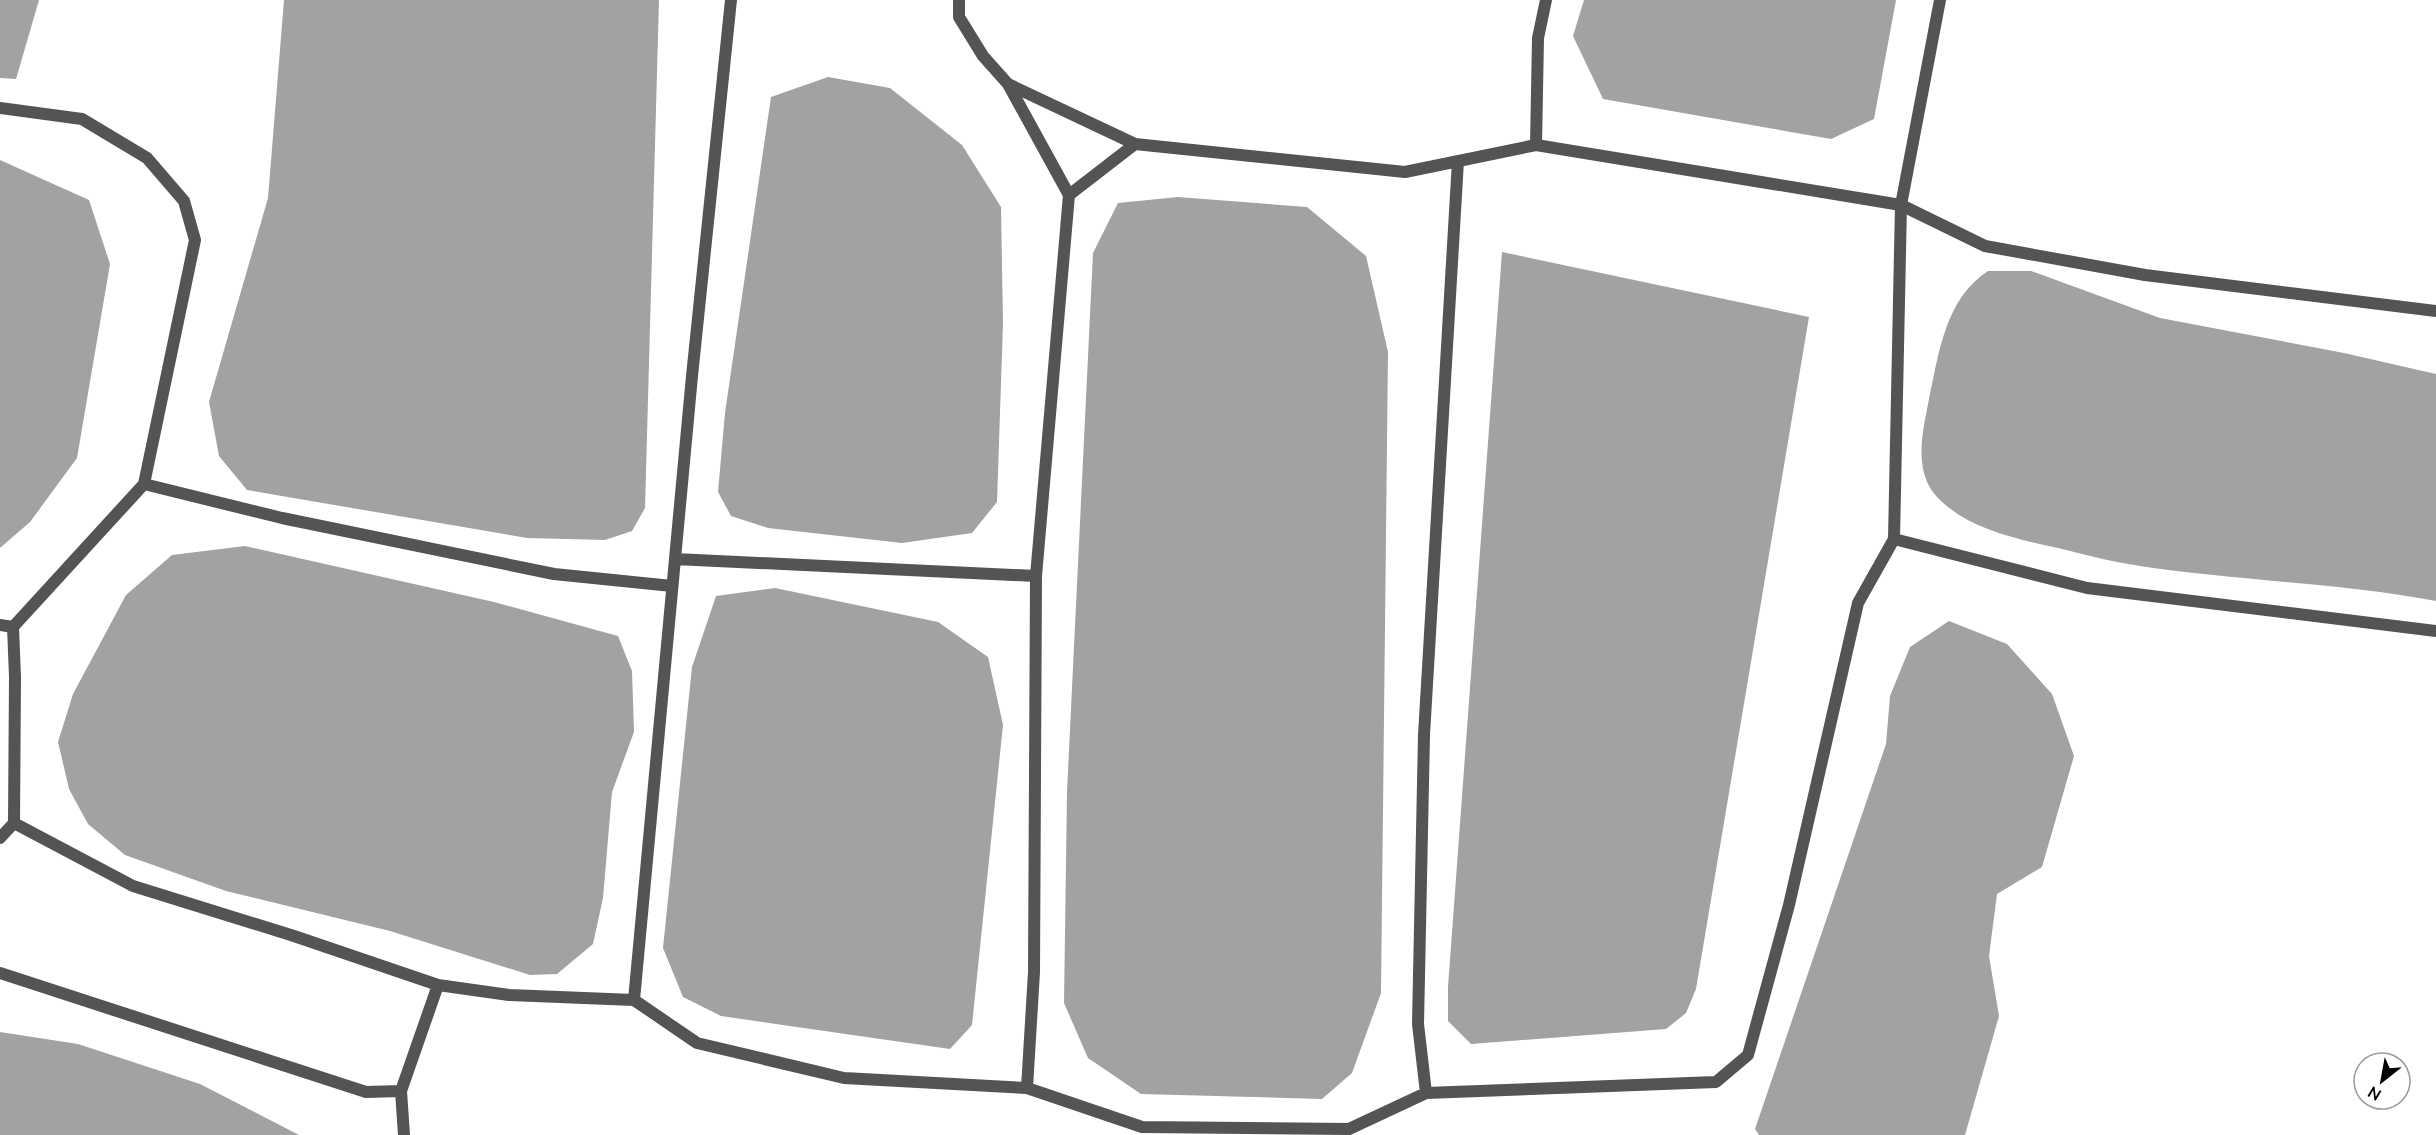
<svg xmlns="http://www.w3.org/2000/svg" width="2436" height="1135" viewBox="0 0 2436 1135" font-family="'Nunito Sans',sans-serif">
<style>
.water{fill:#a2a2a2}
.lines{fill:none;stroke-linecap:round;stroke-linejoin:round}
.service{stroke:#545454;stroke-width:12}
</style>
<rect width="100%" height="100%" fill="#fff"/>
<!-- water -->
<path class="water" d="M0,0H39L16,79L0,78Z
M284,0H659L645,508L632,531L605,540L527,538L247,490L219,456L209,402L268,198Z
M1584,0H1896L1874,119L1831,139L1603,99L1573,36Z
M828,77L890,88L962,145L1001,207L1003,323L997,502L972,533L902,543L768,528L731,516L718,492L725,413L771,97Z
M0,160L89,200L110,264L77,458L30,522L0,548Z
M1178,197L1307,207L1366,256L1388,352L1381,993L1352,1073L1322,1099L1141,1094L1088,1058L1064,1003L1067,792L1093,253L1118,203Z
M1502,252L1809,317L1696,989L1686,1013L1666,1029L1471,1044L1448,1021V987Z
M1988,271H2031L2160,318L2344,353L2436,374V601C2336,582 2234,581 2134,565C2108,561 2083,554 2058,548C2017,539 1968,529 1938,498C1912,471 1923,431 1929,399C1939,353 1945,299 1988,271Z
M245,546L494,602L618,636L632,671L634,732L612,792L603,898L593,944L557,974L530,975L390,931L226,891L125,855L88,824L69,789L58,742L73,694L126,595L172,555Z
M775,588L938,622L988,657L1003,725L972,1025L950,1049L721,1016L683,997L663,948L692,667L716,596Z
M1949,621L2007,644L2052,694L2074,756L2042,867L1997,894L1989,956L1999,1016L1965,1135H1759L1755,1129L1886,744L1890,696L1910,647Z
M0,1032L78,1044L200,1084L299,1135H0Z"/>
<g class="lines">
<!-- service -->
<path class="service" d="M959,0V17L983,56L1008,84L1135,144L1405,172L1536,145L1901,205L1985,246L2145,275L2436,311
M1008,84L1069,195L1036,576L1034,972L1027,1088
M0,108L82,119L147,158L184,201L195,240L144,484
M1536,145L1538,38L1546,0
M1069,195L1135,144
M1894,539L2087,588L2436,631
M675,559L1036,576
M0,625L13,627L144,484L282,518L554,574L672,586
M13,627L15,677L14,823L133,886L294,936L438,985L509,995L634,1000L697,1043L844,1078L1027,1088L1142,1127L1349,1129L1426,1093L1716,1082L1748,1055L1789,905L1858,603L1894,539L1901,205L1940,0
M0,838L14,823
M0,973L366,1092L401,1091
M634,1000L692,376L731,0
M1426,1093L1418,1024L1424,735L1458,161
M404,1135L401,1091L438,985"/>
</g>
<!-- north arrow -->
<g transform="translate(2382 1081) rotate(211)"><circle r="28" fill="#ffffff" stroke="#999999" stroke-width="1.5"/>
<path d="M0-4.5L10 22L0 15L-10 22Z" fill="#000000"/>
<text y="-9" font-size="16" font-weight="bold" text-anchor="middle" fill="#000000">N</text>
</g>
</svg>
